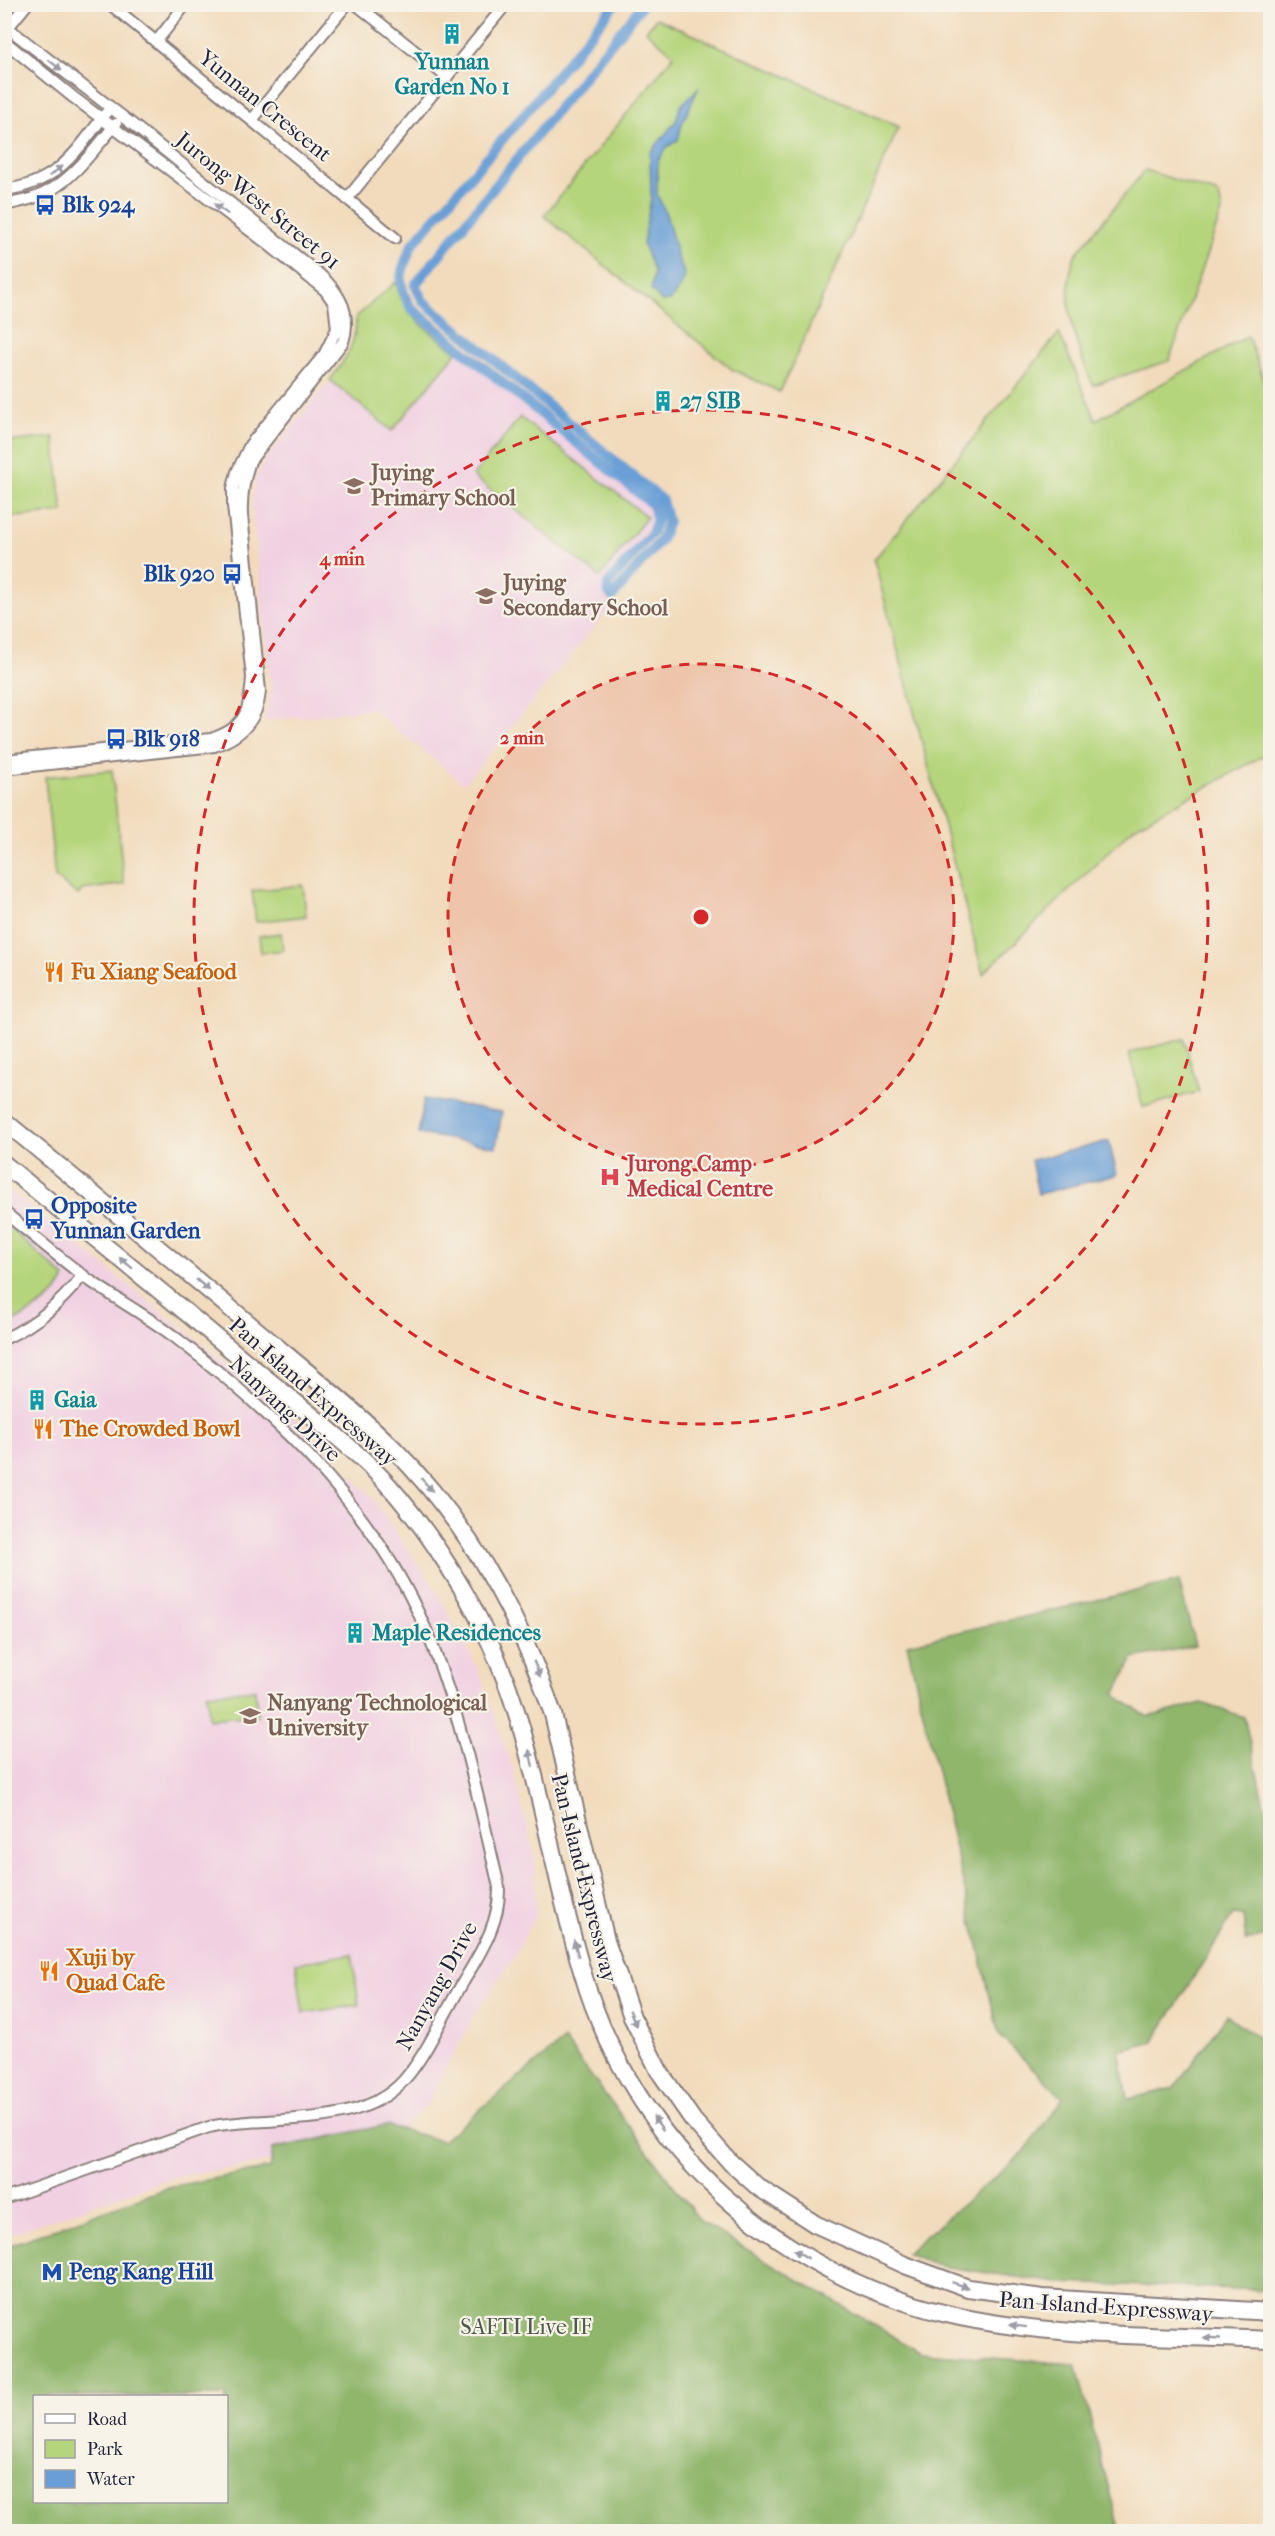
<svg xmlns="http://www.w3.org/2000/svg" width="1275" height="2536" viewBox="0 0 1275 2536" font-family="'IM FELL French Canon',serif">
<style>
.built{fill:#f1d0e2}
.green{fill:#b5d57c;stroke:#6c7c5c;stroke-width:1.5}
.forest{fill:#90b66c;stroke:#596c54;stroke-width:1.5;fill-rule:evenodd}
.water{fill:#699fd6;stroke:#466088;stroke-width:1.5}
.lines{fill:none;stroke-linecap:round;stroke-linejoin:round}
.canal{stroke:#699fd6;stroke-width:10}
.minor-casing{stroke:#8a7e7c;stroke-width:14}
.highway-casing{stroke:#8a7e7c;stroke-width:20}
.minor{stroke:#fff;stroke-width:10}
.highway{stroke:#fff;stroke-width:16}
.oneway{fill:#9c9ca7}
.ring{fill:none;stroke:#d62828;stroke-width:3;stroke-dasharray:10 8}
.labels{text-anchor:middle;dominant-baseline:central;stroke-width:4.5;stroke-linejoin:round;paint-order:stroke}
.culture-label{font-size:22px;font-weight:bold;fill:#0d838f;stroke:#f7f3e8;text-anchor:start}
.street-label{font-size:22px;fill:#22223b;stroke:#f7f3e8}
.transit-label{font-size:22px;font-weight:bold;fill:#164399;stroke:#f7f3e8;text-anchor:start}
.education-label{font-size:22px;font-weight:bold;fill:#785e54;stroke:#f7f3e8;text-anchor:start}
.food-label{font-size:22px;font-weight:bold;fill:#c56008;stroke:#f7f3e8;text-anchor:start}
.health-label{font-size:22px;font-weight:bold;fill:#be3a42;stroke:#f7f3e8;text-anchor:start}
.park-label{font-size:22px;fill:#4e584e;stroke:#f7f3e8}
.centre{fill:#d62828;stroke:#f7f3e8;stroke-width:3}
.ring-label{font-size:18px;text-anchor:middle;font-weight:bold;fill:#d62828;stroke:#f7f3e8;stroke-width:4.5;stroke-linejoin:round;paint-order:stroke}
</style>
<rect width="100%" height="100%" fill="#f7f3e8"/>
<filter id="ink" filterUnits="userSpaceOnUse"><feTurbulence type="fractalNoise" baseFrequency=".0167" numOctaves="2"/><feDisplacementMap in="SourceGraphic" scale="12" xChannelSelector="R" yChannelSelector="G"/><feConvolveMatrix kernelMatrix="1 2 1 2 8 2 1 2 1" color-interpolation-filters="sRGB"/></filter>
<filter id="wash" filterUnits="userSpaceOnUse"><feTurbulence type="fractalNoise" baseFrequency=".008" numOctaves="4" result="noise"/><feDisplacementMap in="SourceGraphic" scale="24" xChannelSelector="R" yChannelSelector="G"/><feGaussianBlur stdDeviation="1.35" result="paint"/><feColorMatrix in="noise" values="0 0 0 0 0 0 0 0 0 0 0 0 0 0 0 0 0 1.4 0 .05"/><feComposite in="paint" operator="in"/></filter>
<g filter="url(#wash)">
<rect width="100%" height="100%" fill="#f2dbbc"/>
<!-- built -->
<path class="built" d="M457,352L646,505L652,517L648,530L608,578L605,592L611,607L464,784L372,709L263,721L269,703L271,688L252,507L255,480L265,460L330,380L392,431Z
M4,1186L290,1414L371,1496L434,1587L478,1669L511,1763L534,1853L537,1912L512,1961L474,2015L429,2102L397,2134L274,2161L170,2178L5,2236Z"/>
<!-- green -->
<path class="green" d="M656,18L899,127L780,392L733,370L544,216L674,55L646,31Z
M1145,170L1219,194L1222,211L1169,361L1093,385C1075,344 1059,298 1075,255Z
M396,282C403,317 431,332 457,352L392,431L330,380C345,360 357,343 356,317Z
M1059,333L1096,420L1248,336L1270,398V752L1134,827L983,974L874,560Z
M520,417L647,517L600,577L473,476Z
M54,437L63,512L5,518V442Z
M112,770L124,884L82,890L78,895L55,877L45,777Z
M303,885L306,916L256,922L252,891Z
M281,933L283,950L261,953L259,936Z
M1184,1039L1199,1092L1143,1107L1129,1053Z
M5,1224L65,1277C59,1299 24,1316 5,1326Z
M255,1690L257,1715L209,1719L207,1693Z
M352,1954L359,2005L303,2013L296,1963Z"/>
<!-- forest -->
<path class="forest" d="M1179,1581L1195,1646L1133,1658L1115,1695L1148,1717L1202,1703L1244,1717L1270,1831V1935L1246,1941L1243,1916L1233,1915L1153,2042L1119,2051L1128,2099L1174,2088L1227,2015L1262,2041L1270,2040V2290L1059,2283L940,2266L906,2253L1024,2152L1063,2098L999,2035L907,1644Z
M564,2040L701,2222L921,2353L1076,2364L1120,2531H5V2247L169,2187L270,2168L273,2149L386,2125L442,2141ZM34,2396H226V2502H34Z"/>
<!-- water -->
<path class="water" d="M699,87L682,124L678,140L667,147L658,161L657,194L666,214L678,258L685,276L680,288L670,301L662,302L651,290L654,272L643,244L651,198L650,153L676,121L680,107Z
M424,1099L502,1112L496,1147L418,1134Z
M1109,1141L1117,1175L1038,1194L1031,1160Z"/>
<g class="lines">
<!-- canal -->
<path class="canal" d="M615,4L532,105L412,245C401,273 395,280 411,308L653,505L657,520L652,533L608,584V591L612,597L661,540L668,522L662,500L423,301L415,285L643,4"/>
</g>
</g>
<g filter="url(#ink)">
<g class="lines">
<!-- minor casing -->
<g class="minor-casing">
<path id="minor" d="M110,4L395,238
M356,4L447,77
M4,25L132,124L320,275C340,293 352,315 343,342L250,461C244,479 241,495 242,515L260,691C258,719 241,737 214,746L4,769
M5,31L27,4
M4,41L73,97L268,244L325,290L334,303L337,329L324,355L250,445L237,472L233,488V506L252,677C250,710 246,728 211,739L4,760
M156,42L186,4
M252,120L347,4
M4,190C57,184 76,152 106,113
M347,199L506,4
M4,205C18,202 33,200 45,193C74,179 95,148 116,124
M4,1212C30,1233 56,1255 82,1275C112,1297 146,1315 176,1338C284,1421 383,1517 433,1647C463,1725 480,1806 499,1887C500,1927 477,1957 458,1991C441,2020 426,2055 404,2080C359,2131 268,2114 209,2127L4,2199
M4,1339C38,1323 60,1304 83,1275"/>
</g>
<!-- highway casing -->
<g class="highway-casing">
<path id="highway" d="M4,1121C84,1186 163,1252 242,1318C293,1361 346,1402 393,1448C468,1523 519,1614 553,1714L606,1941L632,2017L659,2071L693,2120L731,2163L758,2187L815,2224L905,2265L968,2288L1043,2298L1270,2312
M4,1164C85,1230 166,1295 246,1362C286,1396 330,1428 369,1465C404,1499 435,1543 460,1585C534,1707 542,1837 582,1971C633,2147 782,2279 960,2317C1061,2338 1167,2335 1270,2340"/>
</g>
<!-- minor -->
<use href="#minor" class="minor"/>
<!-- highway -->
<use href="#highway" class="highway"/>
</g>
<!-- one-way arrows -->
<defs><path id="oneway-solid" d="M-6-.8H1V-3.2L6.5 0L1 3.2V.8H-6Z" transform="scale(1.5)"/></defs>
<g class="oneway">
<use href="#oneway-solid" transform="translate(55 65) rotate(38)"/>
<use href="#oneway-solid" transform="translate(56 171) rotate(-37)"/>
<use href="#oneway-solid" transform="translate(221 209) rotate(-143)"/>
<use href="#oneway-solid" transform="translate(126 1263) rotate(-141)"/>
<use href="#oneway-solid" transform="translate(203 1285) rotate(40)"/>
<use href="#oneway-solid" transform="translate(427 1485) rotate(49)"/>
<use href="#oneway-solid" transform="translate(537 1669) rotate(67)"/>
<use href="#oneway-solid" transform="translate(531 1758) rotate(-103)"/>
<use href="#oneway-solid" transform="translate(576 1948) rotate(-105)"/>
<use href="#oneway-solid" transform="translate(633 2018) rotate(67)"/>
<use href="#oneway-solid" transform="translate(658 2123) rotate(-125)"/>
<use href="#oneway-solid" transform="translate(801 2254) rotate(-149)"/>
<use href="#oneway-solid" transform="translate(960 2285) rotate(19)"/>
<use href="#oneway-solid" transform="translate(1018 2326) rotate(-173)"/>
<use href="#oneway-solid" transform="translate(1212 2338) rotate(-177)"/>
</g>
</g>
<!-- distance rings -->
<circle cx="701" cy="917" r="253" fill="#d62828" fill-opacity=".12"/>
<g class="ring">
<circle cx="701" cy="917" r="253"/>
<circle cx="701" cy="917" r="507"/>
</g>
<!-- icons -->
<defs>
<g id="building-bare" transform="scale(1.62)"><path d="M-4-6H4V6H1V3H-1V6H-4ZM-2.5-4.3h1.7v1.8h-1.7ZM.8-4.3h1.7v1.8H.8ZM-2.5-1h1.7V.8h-1.7ZM.8-1h1.7V.8H.8Z" fill="#0f9aa8" stroke="#f7f3e8" stroke-width="2.5" paint-order="stroke"/></g>
<g id="bus-bare" transform="scale(1.62)"><path d="M-5-6H5V4H4V6H2V4H-2V6H-4V4H-5ZM-3.5-4V0h7V-4ZM-3.5 1.2v1.5H-2V1.2ZM2 1.2v1.5H3.5V1.2Z" fill="#1a4fb4" stroke="#f7f3e8" stroke-width="2.5" paint-order="stroke"/></g>
<g id="school-bare" transform="scale(1.62)"><path d="M0-5L7-2L0 1L-7-2ZM-4 1L0 2.5L4 1V4Q0 6-4 4Z" fill="#8d6e63" stroke="#f7f3e8" stroke-width="2.5" paint-order="stroke"/></g>
<g id="restaurant-bare" transform="scale(1.62)"><path d="M-5-6h1v4h1v-4h1v4h1v-4h1v5L-1.5 .5V6h-2V.5L-5-1ZM5-6V6H3V1.5H1.5Q1.5-4 5-6Z" fill="#e8710a" stroke="#f7f3e8" stroke-width="2.5" paint-order="stroke"/></g>
<g id="hospital-bare" transform="scale(1.62)"><path d="M-5-5h3v3.5h4V-5h3V5h-3V1.5h-4V5h-3Z" fill="#e0444e" stroke="#f7f3e8" stroke-width="2.5" paint-order="stroke"/></g>
<g id="university-bare" transform="scale(1.62)"><path d="M0-5L7-2L0 1L-7-2ZM-4 1L0 2.5L4 1V4Q0 6-4 4Z" fill="#8d6e63" stroke="#f7f3e8" stroke-width="2.5" paint-order="stroke"/></g>
<g id="metro-bare" transform="scale(1.62)"><path d="M-5.5 5V-5H-3L0 0L3-5H5.5V5H3V-.5L0 4L-3-.5V5Z" fill="#1a4fb4" stroke="#f7f3e8" stroke-width="2.5" paint-order="stroke"/></g>
</defs>
<g fill-rule="evenodd">
<use href="#building-bare" x="452" y="34"/>
<use href="#bus-bare" x="45" y="205"/>
<use href="#building-bare" x="663" y="401"/>
<use href="#school-bare" x="354" y="486"/>
<use href="#bus-bare" x="232" y="574"/>
<use href="#school-bare" x="486" y="596"/>
<use href="#bus-bare" x="116" y="739"/>
<use href="#restaurant-bare" x="54" y="972"/>
<use href="#hospital-bare" x="610" y="1177"/>
<use href="#bus-bare" x="34" y="1219"/>
<use href="#building-bare" x="37" y="1400"/>
<use href="#restaurant-bare" x="43" y="1429"/>
<use href="#building-bare" x="355" y="1633"/>
<use href="#university-bare" x="250" y="1716"/>
<use href="#restaurant-bare" x="49" y="1971"/>
<use href="#metro-bare" x="52" y="2272"/>
</g>
<g class="labels">
<!-- culture labels -->
<g class="culture-label">
<text x="452" y="62" text-anchor="middle">Yunnan<tspan x="452" dy="25">Garden No 1</tspan></text>
<text x="680" y="401">27 SIB</text>
<text x="54" y="1400">Gaia</text>
<text x="372" y="1633">Maple Residences</text>
</g>
<!-- street labels -->
<g class="street-label">
<text transform="translate(265 106) rotate(39)">Yunnan Crescent</text>
<text transform="translate(258 201) rotate(39)">Jurong West Street 91</text>
<text transform="translate(313 1392) rotate(41)">Pan-Island Expressway</text>
<text transform="translate(285 1409) rotate(43)">Nanyang Drive</text>
<text transform="translate(584 1878) rotate(76)">Pan-Island Expressway</text>
<text transform="translate(437 1986) rotate(-61)">Nanyang Drive</text>
<text transform="translate(1106 2307) rotate(4)">Pan-Island Expressway</text>
</g>
<!-- transit labels -->
<g class="transit-label">
<text x="62" y="205">Blk 924</text>
<text x="215" y="574" text-anchor="end">Blk 920</text>
<text x="133" y="739">Blk 918</text>
<text x="51" y="1206">Opposite<tspan x="51" dy="25">Yunnan Garden</tspan></text>
<text x="69" y="2272">Peng Kang Hill</text>
</g>
<!-- education labels -->
<g class="education-label">
<text x="371" y="473">Juying<tspan x="371" dy="25">Primary School</tspan></text>
<text x="503" y="583">Juying<tspan x="503" dy="25">Secondary School</tspan></text>
<text x="267" y="1703">Nanyang Technological<tspan x="267" dy="25">University</tspan></text>
</g>
<!-- food labels -->
<g class="food-label">
<text x="71" y="972">Fu Xiang Seafood</text>
<text x="60" y="1429">The Crowded Bowl</text>
<text x="66" y="1958">Xuji by<tspan x="66" dy="25">Quad Cafe</tspan></text>
</g>
<!-- health labels -->
<g class="health-label">
<text x="627" y="1164">Jurong Camp<tspan x="627" dy="25">Medical Centre</tspan></text>
</g>
<!-- park labels -->
<g class="park-label">
<text x="526" y="2327">SAFTI Live IF</text>
</g>
</g>
<circle cx="701" cy="917" r="9" class="centre"/>
<g class="ring-label">
<text x="342" y="565">4 min</text>
<text x="522" y="744">2 min</text>
</g>
<!-- margin -->
<rect width="1275" height="2536" fill="none" stroke="#f7f3e8" stroke-width="24"/>
<!-- legend -->
<rect x="33" y="2395" width="195" height="108" fill="#f7f3e8" stroke="#a29fa3" stroke-width="1.5"/>
<rect x="45" y="2414" width="30" height="9" fill="#ffffff" stroke="#a29fa3" stroke-width="1.5"/>
<text x="87" y="2425" font-size="18" fill="#22223b">Road</text>
<rect x="45" y="2440" width="30" height="18" fill="#b5d57c" stroke="#a29fa3" stroke-width="1.5"/>
<text x="87" y="2455" font-size="18" fill="#22223b">Park</text>
<rect x="45" y="2470" width="30" height="18" fill="#699fd6" stroke="#a29fa3" stroke-width="1.5"/>
<text x="87" y="2485" font-size="18" fill="#22223b">Water</text>
</svg>
